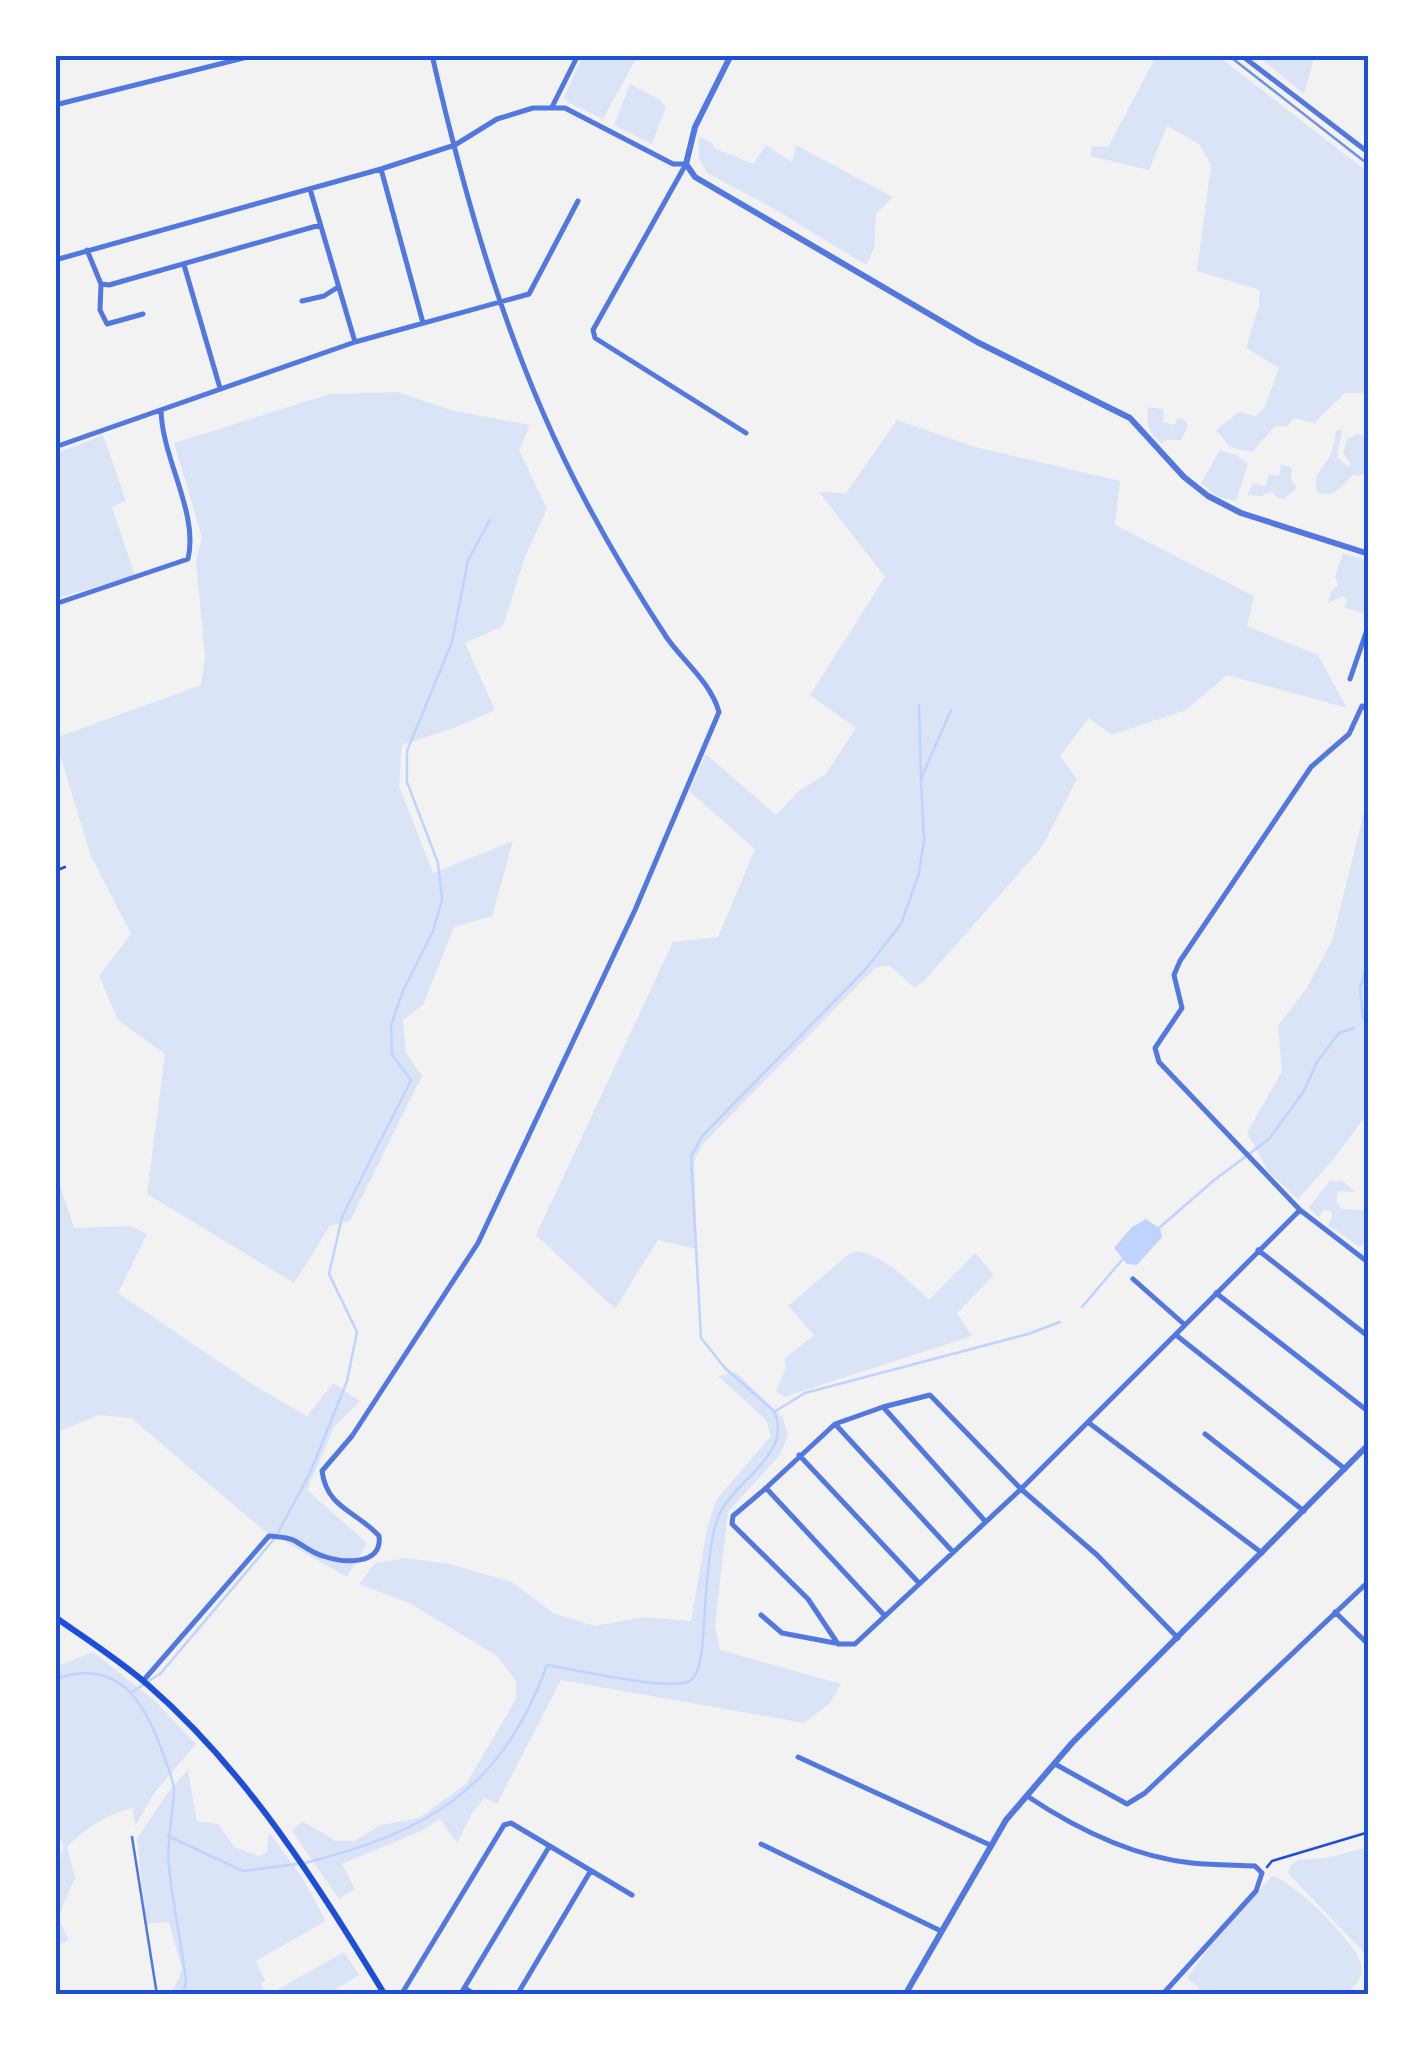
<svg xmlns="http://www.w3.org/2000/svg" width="1424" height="2050" viewBox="0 0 1424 2050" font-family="'Golos Text',sans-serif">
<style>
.green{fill:#dbe4f7}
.water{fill:#bfd3fe}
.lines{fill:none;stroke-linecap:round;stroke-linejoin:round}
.stream{stroke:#bfd3fe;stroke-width:2.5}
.path{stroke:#1d4ed8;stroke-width:2.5}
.service{stroke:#5277de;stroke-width:2.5}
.minor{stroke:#5277de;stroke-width:5}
.tertiary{stroke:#5277de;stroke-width:6}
.secondary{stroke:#1d4ed8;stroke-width:6}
.rail{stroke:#7290e2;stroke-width:2.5}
.neatline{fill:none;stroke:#1d4ed8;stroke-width:4}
</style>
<rect width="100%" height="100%" fill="#f2f2f2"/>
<!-- green -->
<path class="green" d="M583,55H638L603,119L569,103L564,97Z
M1157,55H1217L1369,173V393H1345L1314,423L1294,418L1287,427L1275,426L1252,452L1230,447L1216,430L1239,412L1256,416L1264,408L1279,368L1246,348L1259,305L1260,290L1197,271L1211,165L1199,144L1167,126L1149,170L1090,156L1092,146L1108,147Z
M1256,55H1315L1304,94Z
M630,84L659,99L666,107L652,144L614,125Z
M699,136L713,144L714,148L753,164L766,145L792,162L796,145L893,197L876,214L874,249L866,265L771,207L707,173L699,159Z
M398,392L454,411L530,425L519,450L547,509L525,557L503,626L465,643L495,710L457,727L402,745L399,786L433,873L513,841L492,916L454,927L423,1005L403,1020L406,1053L422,1076L350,1221L330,1226L294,1283L147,1194L165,1054L118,1020L99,976L131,934L90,854L55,738L201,685L205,657L196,562L202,537L174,443L330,394Z
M1148,407L1164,409L1163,422L1174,425L1178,418L1185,420L1188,426L1181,440H1167L1162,444C1148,431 1146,425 1148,407Z
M897,420L975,447L1120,481L1115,525L1254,596L1247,626L1318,655L1347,708L1227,675L1186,710L1112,735L1089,718L1060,756L1077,779L1042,847L925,980L915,988L889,965L875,968L702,1145L694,1161L697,1249L658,1240L615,1309L536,1235L673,942L718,937L755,849L689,791L706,754L776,815L800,790L826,774L856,728L810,695L885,577L819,492L846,493Z
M1337,430H1342L1337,457L1348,467L1350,463L1343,453L1347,439L1358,434L1369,438V470L1360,476L1353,475C1341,486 1335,499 1317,492C1312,473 1324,468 1331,454C1335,447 1333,438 1337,430Z
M103,435L126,501L112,507L135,575L55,599V454Z
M1220,450L1236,455L1248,464L1236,501L1218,497L1201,483Z
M1281,464L1292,468L1291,479L1297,488L1284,499L1277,498L1272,491L1261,496L1247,495L1253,483L1265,486L1269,474L1279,476Z
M1343,553L1369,561V609L1363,613L1344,608L1347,600L1343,596L1328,603L1331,592L1338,585L1335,577Z
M1369,792V1111L1336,1156L1298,1199L1269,1172L1247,1133L1282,1071L1278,1026L1306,989L1332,941Z
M55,1170L74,1228L130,1226L147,1234L118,1293L252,1384L307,1416L333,1383L360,1401L334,1427L307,1490L367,1543L347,1577L262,1529L131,1418L98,1415L55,1433Z
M1330,1181H1342L1356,1192L1338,1191L1336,1202L1341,1209L1363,1210L1369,1198V1239L1360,1247L1328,1225L1332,1216L1331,1211L1323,1210L1319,1218L1309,1207Z
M857,1251C885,1256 909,1281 929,1300L975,1253L994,1275L957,1313L972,1336L784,1397L776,1391L786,1367L784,1359L814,1335L788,1306L849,1254Z
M736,1372L783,1418L788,1436L779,1456L728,1512L715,1626L720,1650L841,1684L830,1703L804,1723L561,1680L497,1804L484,1798L472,1813L457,1843L440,1819L421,1831L342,1864L355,1889L339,1899L292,1831L302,1821L336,1841H354L381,1825L419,1818L466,1784L516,1699V1681L497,1656L411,1604L359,1584L375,1563L406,1558L450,1564L512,1582L553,1613L595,1626L643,1617L691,1621L707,1528L716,1500L771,1436L766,1420L718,1376Z
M93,1652L155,1701L196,1744L155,1792L135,1826L133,1808C106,1814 86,1828 67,1847L75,1878L58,1917L69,1940L55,1946V1876L64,1846L61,1840H55V1667Z
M188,1770L197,1821L218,1824L234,1847L259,1856L267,1852L269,1832L303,1879L326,1921L256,1961L265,1981L261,1984L266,1995H171L182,1970L169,1922L146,1924L137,1839L169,1791Z
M1369,1847V1958L1288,1873L1291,1865L1298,1860L1326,1858Z
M1272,1876C1292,1880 1362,1947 1362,1968C1363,1979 1352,1988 1346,1995H1206L1187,1978L1212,1944Z
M344,1952L359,1975L327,1995H268Z"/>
<!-- water -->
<path class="water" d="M1146,1219L1160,1229L1162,1237L1137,1265L1127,1264L1114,1248L1132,1227Z"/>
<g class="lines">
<!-- stream -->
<path class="stream" d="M919,705L921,779
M1363,1018L1360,989L1369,956
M1158,1229L1213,1181L1269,1139L1304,1091L1317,1062L1339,1033L1354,1028
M1082,1307L1122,1260
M774,1411L725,1368L701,1338L691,1156L703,1135L864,971L901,924L919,873L924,840L921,779L951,710
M55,1679C118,1657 145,1701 163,1754C167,1766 174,1779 174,1791C173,1817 166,1841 169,1867C173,1905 181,1943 186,1981L183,1995
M132,1692L161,1673L275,1538L310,1473L347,1381L357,1332L329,1274L342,1217L411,1080L392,1055L391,1025L403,991L433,931L442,900L438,863L407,782V751L452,642L468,560L490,520
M168,1836L243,1871L297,1864
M305,1863C428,1832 502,1789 547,1665C571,1669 677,1693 691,1680C699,1673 700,1660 702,1650C705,1618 707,1538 720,1513C736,1480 794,1452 774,1412L805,1393L1028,1334L1060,1322"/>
<!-- path -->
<path class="path" d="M55,871L65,867
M1267,1867L1272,1861L1369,1832"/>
<!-- service -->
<path class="service" d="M132,1837L157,1995"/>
<!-- minor -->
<path class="minor" d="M1241,55L1369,153
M55,105L256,55
M552,107L578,55
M381,169L423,323
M310,189L355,342
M87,250L101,284L109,285L320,225
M55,260L381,169L455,145L497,119L533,108H565L673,164H686L593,330L595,338L746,433
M184,265L220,388
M101,284L100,310L107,324L143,314
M302,301L324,296L338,287
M55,447L355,342L529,294L578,201
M55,604L188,559C199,513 162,459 161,410
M1350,679L1369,624
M1369,708L1362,706L1349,734L1311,767L1180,961L1174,975L1182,1008L1155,1048L1159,1062L1300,1210L1369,1263
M1258,1250L1369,1337
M1133,1279L1185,1325
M1216,1293L1369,1412
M1176,1335L1345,1469
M884,1408L985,1521
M1089,1423L1262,1553
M836,1425L953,1552
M1205,1434L1304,1511
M799,1455L919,1583
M766,1488L733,1516L732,1524L808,1599L838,1644H855L1021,1489L1300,1210
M1335,1612L1369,1645
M761,1615L782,1633L835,1643
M885,1616L766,1488L835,1424L883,1407L930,1395L1021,1489L1097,1555L1178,1638
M143,1681L269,1536C278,1537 286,1537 293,1540C303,1545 312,1553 323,1556C343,1563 383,1566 379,1536C357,1511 327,1509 322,1471L352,1436L478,1243L635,910L719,712C711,683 684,662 667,638C638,594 610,547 585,500C511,361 467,208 432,55
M798,1757L990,1845
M1055,1764L1127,1804L1145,1793L1369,1581
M1027,1796C1075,1828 1134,1857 1192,1863C1213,1865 1234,1865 1255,1866L1262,1873L1256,1891L1162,1995
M761,1844L941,1931
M465,1988L476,1995
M401,1995L504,1825L511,1823L632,1895
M460,1995L549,1847
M517,1995L590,1872"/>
<!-- tertiary -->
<path class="tertiary" d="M731,55L695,127L686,164L695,177L977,342L1130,418L1184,477L1208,496L1241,513L1369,554
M905,1995L1006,1820L1072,1743L1369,1444"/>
<!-- secondary -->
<path class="secondary" d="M55,1617C86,1639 119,1660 148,1685C248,1772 317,1884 385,1995"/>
<!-- rail -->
<path class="rail" d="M1228,55L1369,165"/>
</g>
<!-- border -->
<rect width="1424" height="2050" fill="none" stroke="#ffffff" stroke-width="115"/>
<rect x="58" y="58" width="1308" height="1934" class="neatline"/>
</svg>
